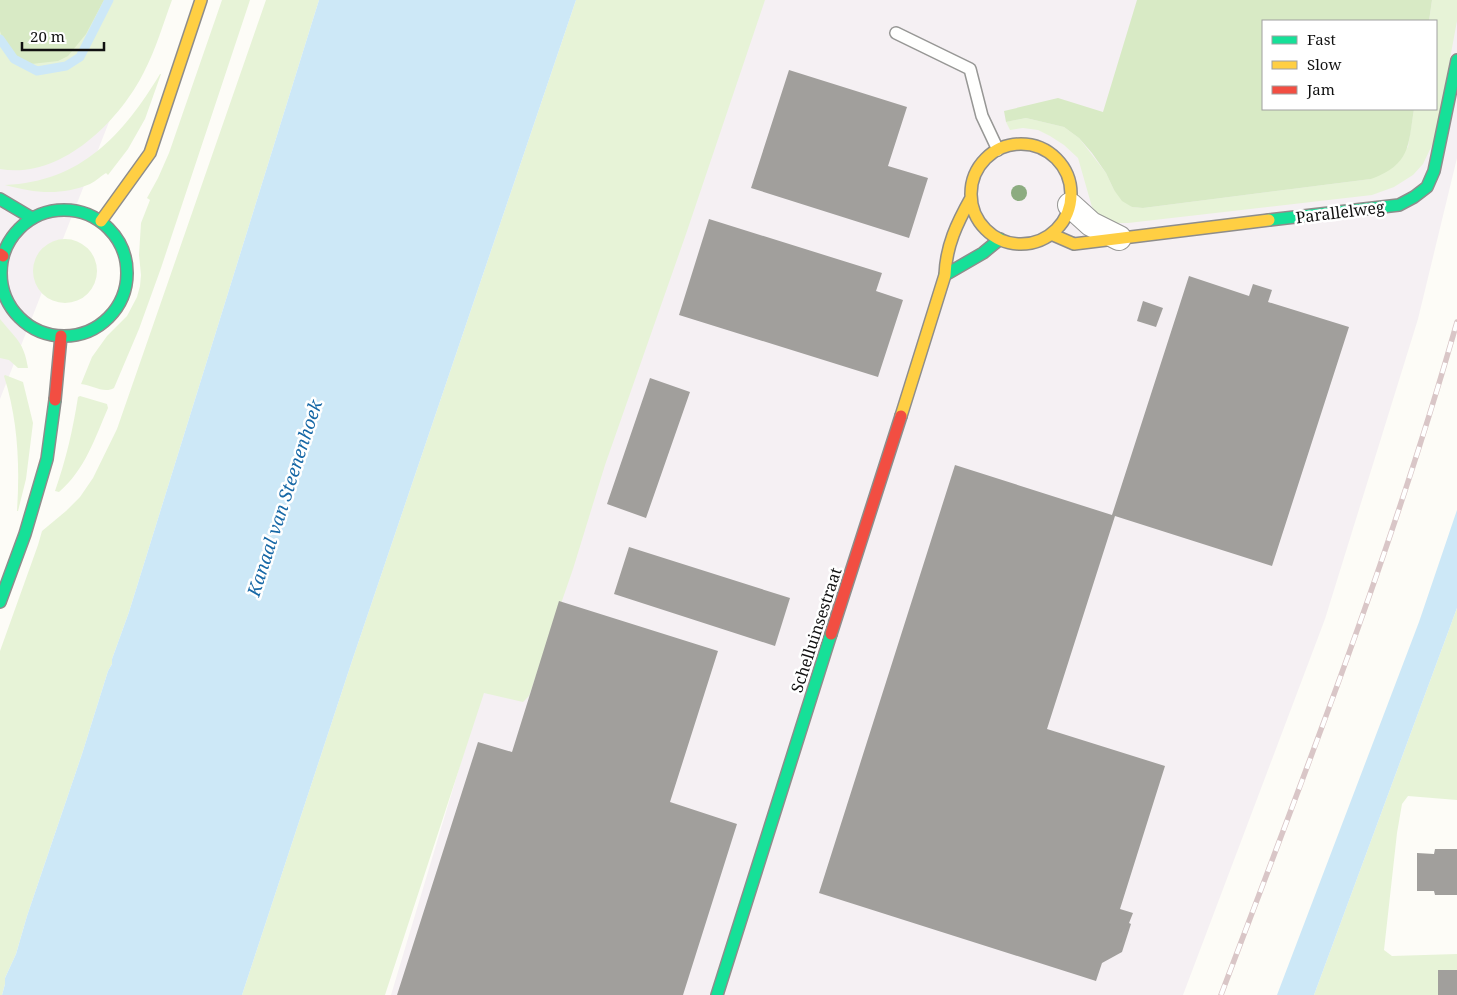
<svg xmlns="http://www.w3.org/2000/svg" width="1457" height="995" viewBox="0 0 1457 995" font-family="'Noto Serif',serif">
<style>
.industrial{fill:#f5f0f3;fill-rule:evenodd}
.green{fill:#e7f3d7}
.forest{fill:#d8eac5}
.water{fill:#cde8f7}
.lines{fill:none;stroke-linecap:round;stroke-linejoin:round}
.stream{stroke:#cde8f7;stroke-width:9}
.building{fill:#a19f9c}
.lane-casing{stroke:#979795;stroke-width:14}
.street-casing{stroke:#979795;stroke-width:26}
.fast-casing{stroke:#8e8d8b;stroke-width:14}
.slow-casing{stroke:#8e8d8b;stroke-width:14}
.jam-casing{stroke:#8e8d8b;stroke-width:14}
.lane{stroke:#fffffe;stroke-width:11}
.street{stroke:#fffffe;stroke-width:24}
.fast{stroke:#16e098;stroke-width:11}
.slow{stroke:#ffcf43;stroke-width:11}
.jam{stroke:#f24e42;stroke-width:11}
.rail-casing{stroke:#d9c6c7;stroke-width:5.5}
.rail{stroke:#fff;stroke-width:4;stroke-dasharray:11;stroke-linecap:butt}
.tree{fill:#8cac80}
.labels{text-anchor:middle;dominant-baseline:central;stroke-width:5;stroke-linejoin:round;paint-order:stroke}
.street-label{font-size:16px;fill:#111;stroke:#fff}
.water-label{font-size:18px;font-style:italic;fill:#1768a6;stroke:#fff}
</style>
<rect width="100%" height="100%" fill="#fdfcf7"/>
<!-- industrial -->
<path class="industrial" d="M0,0H157L0,399Z
M751,0H1457V158L1418,319L1325,619L1183,995H391L494,652ZM1263,21H1436V109H1263Z"/>
<!-- green -->
<path class="green" d="M0,0H172C163,24 156,49 144,72C119,122 60,180 0,169Z
M222,0H250L161,268L139,329L114,388C104,394 92,385 81,384L92,357L107,336L127,316L137,297L140,286L141,275L139,255L141,223L150,200L147,198L158,178L169,153Z
M266,0H319L129,612L112,659V664L108,671L82,754L27,916L16,954L5,978V984L2,995H0V651L38,545L42,531L66,511L80,497L93,478L117,429Z
M576,0H765L686,234L605,465L573,569L529,696L523,702L484,693L385,995H242L351,664Z
M1432,0H1457V21L1435,139L1423,164L1413,175L1394,187L1372,195L1128,223H1111L1102,219L1092,207L1078,158L1064,145L1050,136L1038,130L1023,128L1010,130L1006,122L1026,118L1064,127L1079,138L1106,173L1114,190L1132,207L1143,208L1371,179L1408,147L1414,109H1436V21H1429Z
M160,74H161L145,119L128,149L108,175L106,173C101,176 96,181 90,184C61,196 34,193 5,185C81,182 123,135 160,74Z
M33 271a32 32 0 1 1 64 0a32 32 0 1 1-64 0Z
M0,319C16,339 24,342 28,368H18L9,360L0,358Z
M5,375L23,382L33,423L26,479L18,511H17C20,465 18,420 4,376Z
M80,396L107,404L108,408C95,438 85,470 59,492L55,491C66,460 73,429 78,397Z
M1457,608V800L1408,796L1402,804L1397,833L1384,950L1392,956L1457,954V995H1314Z"/>
<!-- forest -->
<path class="forest" d="M0,0H104L86,34L68,56L58,61L31,64L23,60L14,54L2,37L0,31Z
M1137,0H1432L1429,21H1263V109H1414C1408,146 1411,164 1371,179L1143,208L1132,207L1122,201L1114,190L1106,173L1092,153L1079,138L1064,127L1026,118L1006,122L1004,111L1058,98L1103,112Z"/>
<!-- water -->
<path class="water" d="M319,0H576L351,664L242,995H2L5,984V978L16,954L27,916L82,754L108,671L112,664V659L129,612Z
M1457,510V608L1314,995H1277L1419,622Z"/>
<g class="lines">
<!-- stream -->
<path class="stream" d="M0,39L14,59L37,71L66,66L80,57L109,0"/>
</g>
<!-- building -->
<path class="building" d="M789,70L907,107L888,166L928,178L909,238L751,188Z
M709,219L882,273L876,291L903,300L878,377L679,315Z
M1189,276L1249,296L1253,284L1272,290L1268,302L1349,327L1272,566L1115,516L1047,729L1165,766L1120,909L1133,913L1129,923L1131,924L1122,952L1102,963L1096,981L819,893L955,465L1112,515Z
M1143,301L1163,308L1156,327L1137,321Z
M650,378L690,392L646,518L607,504Z
M629,547L790,598L775,646L614,594Z
M559,601L718,651L670,802L737,824L683,995H397L478,742L512,752Z
M1435,849H1457V895H1435L1434,891H1417V853L1434,854Z
M1438,970H1457V995H1438Z"/>
<g class="lines">
<!-- lane casing -->
<g class="lane-casing">
<path id="lane" d="M896,33L970,69L982,116L998,150"/>
</g>
<!-- street casing -->
<g class="street-casing">
<path id="street" d="M1070,205L1091,224L1119,238"/>
</g>
<!-- fast casing -->
<g class="fast-casing">
<path id="fast" d="M0,199L32,218
M1 273a63 63 0 1 1 126 0a63 63 0 1 1-126 0Z
M1269,220L1399,205L1414,197L1427,187L1434,171L1457,60
M945,275L983,253L1000,239
M0,602L25,534L47,459L55,400
M717,995L831,634"/>
</g>
<!-- slow casing -->
<g class="slow-casing">
<path id="slow" d="M971 194a50 50 0 1 1 100 0a50 50 0 1 1-100 0Z
M101,221L150,153L201,0
M1051,234L1074,244L1269,220
M901,416L945,275C946,246 957,223 971,198"/>
</g>
<!-- jam casing -->
<g class="jam-casing">
<path id="jam" d="M0,254L3,256
M55,400L61,336
M831,634L901,416"/>
</g>
<!-- lane -->
<use href="#lane" class="lane"/>
<!-- street -->
<use href="#street" class="street"/>
<!-- fast -->
<use href="#fast" class="fast"/>
<!-- slow -->
<use href="#slow" class="slow"/>
<!-- jam -->
<use href="#jam" class="jam"/>
<!-- rail casing -->
<g class="rail-casing">
<path id="rail" d="M1221,995C1305,773 1392,551 1457,322"/>
</g>
<!-- rail -->
<use href="#rail" class="rail"/>
</g>
<!-- trees -->
<circle class="tree" cx="1019" cy="193" r="8"/>
<g class="labels">
<!-- street labels -->
<g class="street-label">
<text transform="translate(1340 212) rotate(-7)">Parallelweg</text>
<text transform="translate(816 630) rotate(-72)">Schelluinsestraat</text>
</g>
<!-- water labels -->
<g class="water-label">
<text transform="translate(284 498) rotate(-72)">Kanaal van Steenenhoek</text>
</g>
</g>
<!-- legend -->
<rect x="1262" y="20" width="175" height="90" fill="#ffffff" stroke="#a0a0a0"/>
<rect x="1272" y="36" width="25" height="8" fill="#16e098" stroke="#a0a0a0"/>
<text x="1307" y="45" font-size="15" fill="#111111">Fast</text>
<rect x="1272" y="61" width="25" height="8" fill="#ffcf43" stroke="#a0a0a0"/>
<text x="1307" y="70" font-size="15" fill="#111111">Slow</text>
<rect x="1272" y="86" width="25" height="8" fill="#f24e42" stroke="#a0a0a0"/>
<text x="1307" y="95" font-size="15" fill="#111111">Jam</text>
<!-- scale -->
<path d="M22 42v8h82v-8" fill="none" stroke="#111111" stroke-width="2.5"/>
<text x="30" y="42" font-size="15" fill="#111111" stroke="#ffffff" stroke-width="4" paint-order="stroke">20 m</text>
</svg>
